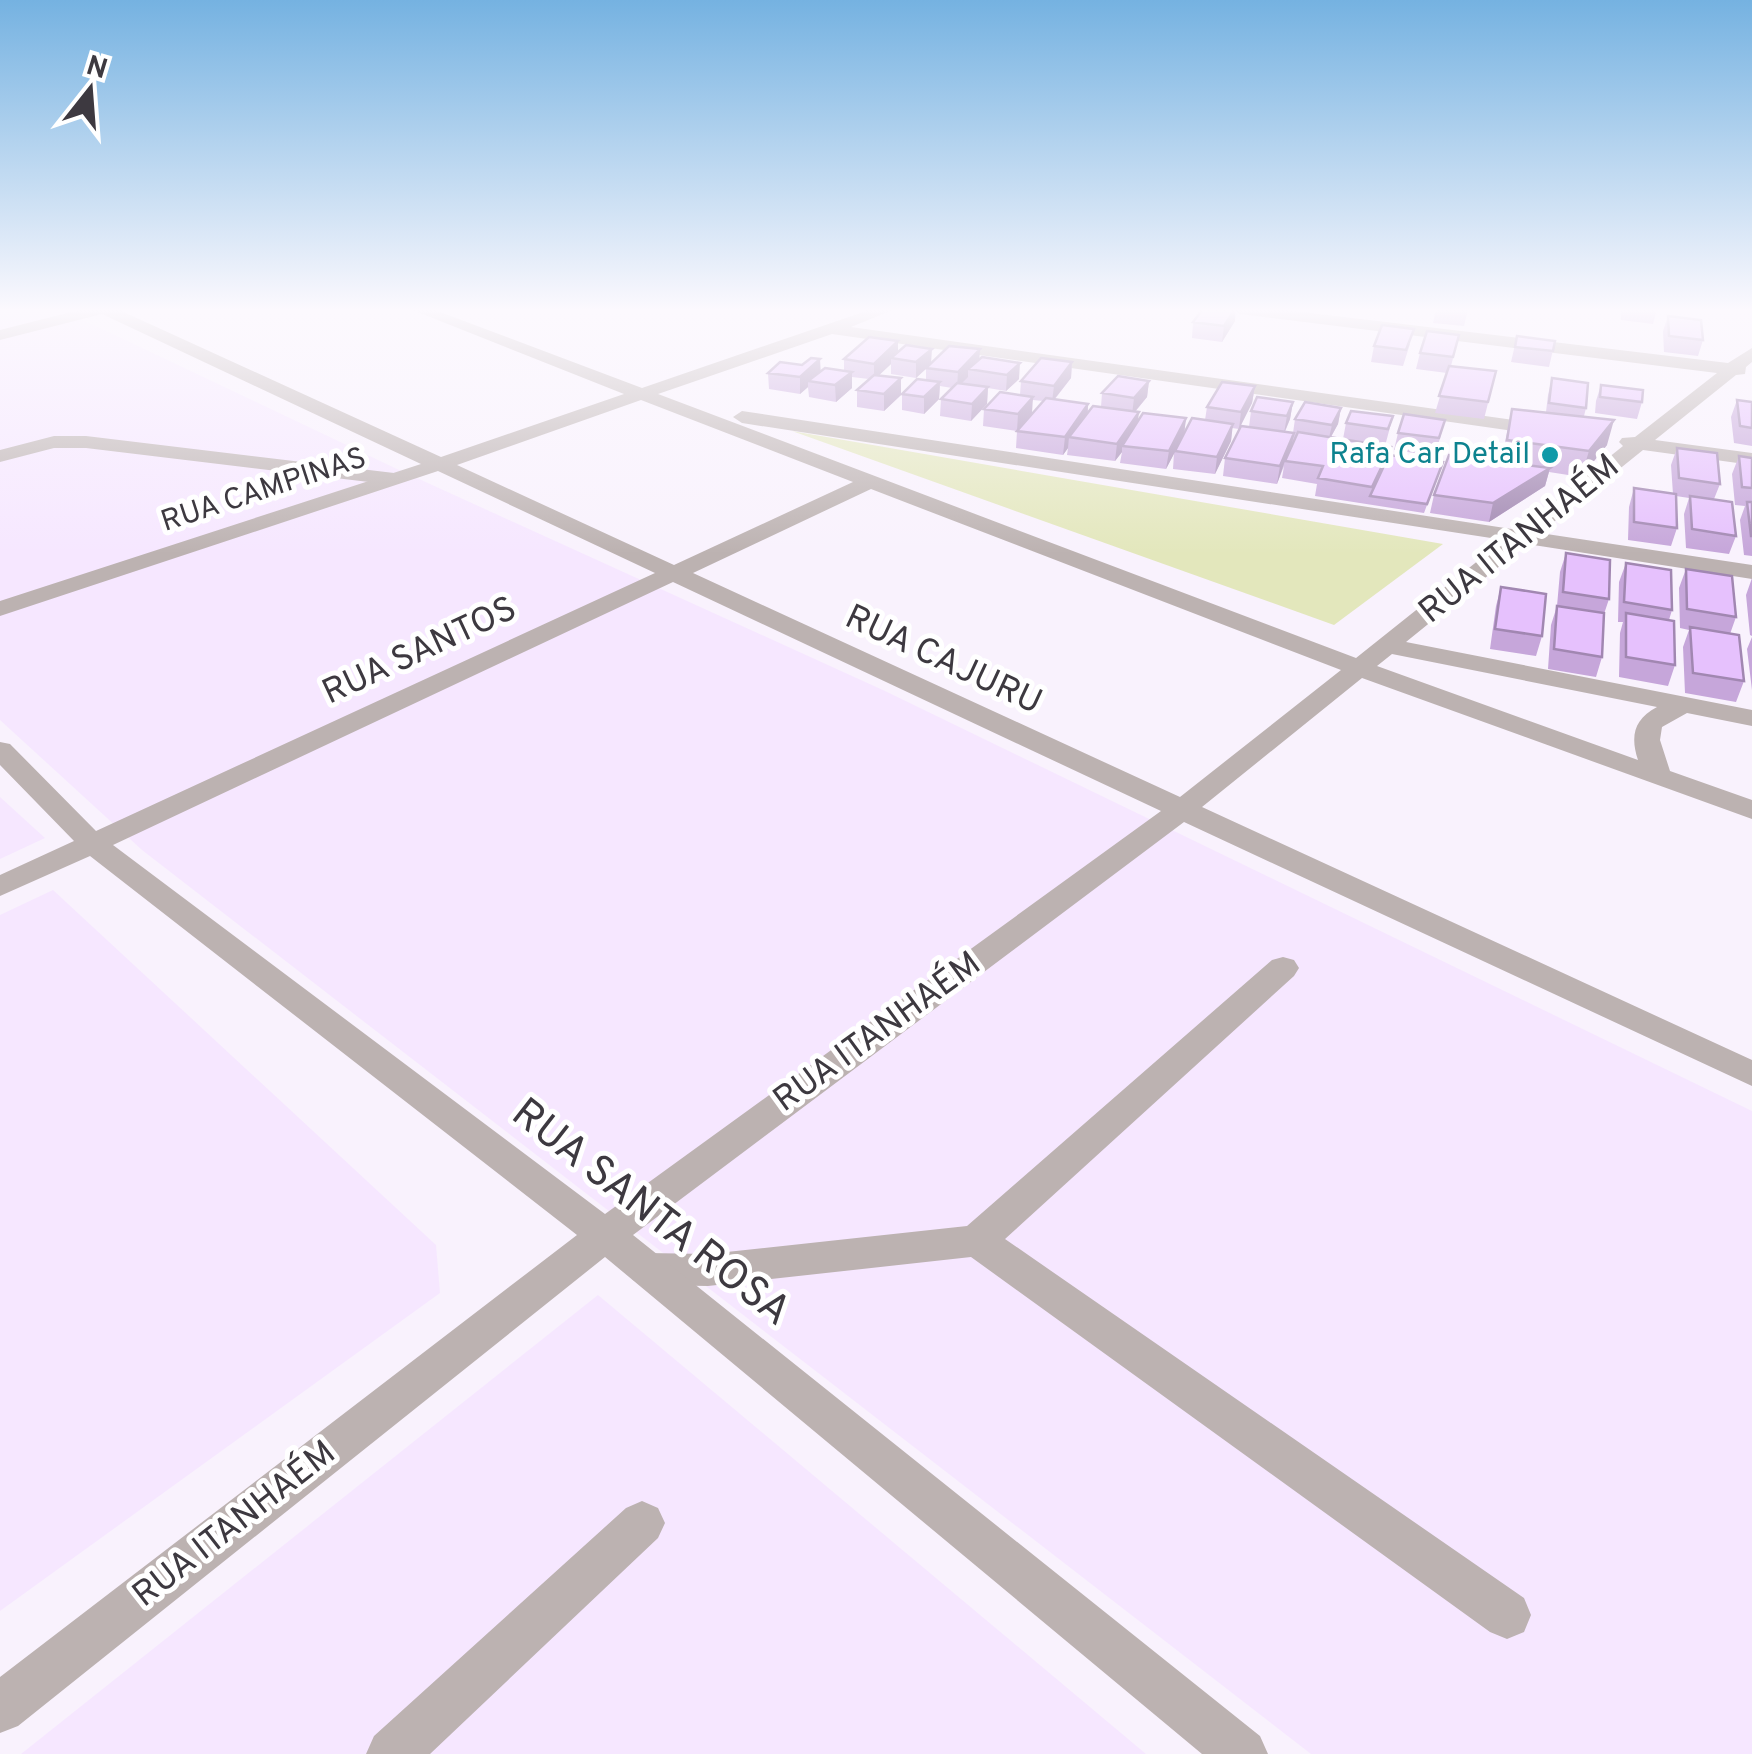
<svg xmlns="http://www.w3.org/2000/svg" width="1752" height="1754" viewBox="0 0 1752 1754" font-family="Overpass,sans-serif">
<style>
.built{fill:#f6e7ff}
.green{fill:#e3e7bc}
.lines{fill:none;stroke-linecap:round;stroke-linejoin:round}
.lane{fill:#bcb2b1;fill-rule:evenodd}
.street{fill:#bcb2b1;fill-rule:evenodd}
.wall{fill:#c6a6da}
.shaded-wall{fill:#a187b1}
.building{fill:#e6c1fd;stroke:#a187b1;stroke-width:2.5}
.culture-dot{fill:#0f9aa8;stroke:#fff;stroke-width:4}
.labels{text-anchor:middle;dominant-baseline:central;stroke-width:10;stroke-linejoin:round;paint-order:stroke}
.far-culture-label{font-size:30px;fill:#0d838f;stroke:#fff;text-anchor:end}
.far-street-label{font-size:30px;fill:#3d3940;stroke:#fff}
.street-label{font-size:35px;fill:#3d3940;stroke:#fff}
.near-street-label{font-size:42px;fill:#3d3940;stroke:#fff}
</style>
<rect width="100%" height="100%" fill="#f9f2fd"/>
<!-- built -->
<path class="built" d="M0,309H60L397,469L885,691L1752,1111V1754H1311L142,850L0,720Z
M0,797L45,838L0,859Z
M53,890L436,1245L440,1293L0,1611V915Z
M598,1295L1146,1754H21Z"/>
<!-- green -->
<path class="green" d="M792,431L1443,544L1334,625Z"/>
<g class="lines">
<!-- lane -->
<path class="lane" d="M54,436H86L394,473L404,479L394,485L86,448H54L0,462V450Z
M1283,957L1294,960L1299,968L1294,976L1005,1239L1524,1598L1531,1615L1524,1632L1507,1639L1490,1632L971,1257L708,1286L647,1285L633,1280L627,1269L633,1258L647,1253L708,1254L967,1226L1272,960Z
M642,1501L658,1508L665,1523L658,1538L430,1754H366L374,1736L626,1508Z"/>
<!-- street -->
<path class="street" d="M83,309H117L441,457L624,394L410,309H432L642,388L872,309H895L851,327L1556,426L1558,430L1549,436L832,334L658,394L1356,658L1504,540L742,423L733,417L742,411L1518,530L1623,446L1619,442L1622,438L1635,437L1717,373L1240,314L1232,309H1277L1728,363L1752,348V362L1746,367L1745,374L1736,375L1655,440L1752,453V465L1643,450L1540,533L1752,565V579L1527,544L1406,642L1752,710V726L1687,713L1662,727L1660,740L1670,771L1752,800V819L1362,678L1202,807L1752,1060V1086L1184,822L633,1235L1260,1736L1268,1754H1202L605,1257L18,1726L0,1733V1677L577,1235L90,856L0,896V875L74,841L0,765V742L10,744L96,831L655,573L438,471L0,616V601L421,464L102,314L0,340V330ZM641,400L853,482L674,565L457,465ZM871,489L1341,670L1180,797L693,573ZM673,582L1161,811L605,1214L113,845ZM1392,654L1657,707C1634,719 1630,736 1638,760L1377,666Z"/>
</g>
<!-- wall -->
<path class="wall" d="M1203,309H1236L1235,321L1222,342L1192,338L1193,322Z
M1436,309H1468L1464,326L1433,323Z
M1621,309H1657L1653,324L1621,320Z
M1668,316L1703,340L1698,356L1664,352L1663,331Z
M1459,335L1451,366L1496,371L1484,419L1435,413L1447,373L1416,369L1420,353Z
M1517,336L1555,341L1549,367L1511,362Z
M1410,344L1403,366L1371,362L1374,346Z
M898,351L931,363L979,359L1019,379L1006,391L988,388L987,404L971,421L940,416L941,399L952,388L940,386L939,399L924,414L902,410V394L926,380V369L916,378L891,374V364L879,375L901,378V395L884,411L857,407V390L869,379L852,377V388L836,402L809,397L808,387L800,394L769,389L768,373L844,371V359Z
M1072,362L1071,378L1055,399L1088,404V413L1101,407L1102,393L1149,381L1147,397L1135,412L1138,421L1186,418L1184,434L1205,420L1207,407L1255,386L1252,403L1239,429L1232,428L1231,441L1215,474L1173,469L1174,453L1166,469L1120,463L1122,452L1115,461L1067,455L1068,448L1063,455L1016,448L1017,431L1043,401L1033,400L1017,431L983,426L984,409L1020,395L1021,381Z
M1552,378L1586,408L1584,416L1607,445L1581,477L1549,472L1545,486L1489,522L1430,513L1434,495L1501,461L1512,409L1546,412L1548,395Z
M1601,385L1642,402L1637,419L1595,413L1596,401Z
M1737,400L1752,402V446L1734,443L1731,417Z
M1293,402L1290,419L1285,432L1293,433L1295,419L1341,408L1338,424L1331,437L1343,439L1346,423L1393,416L1385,446L1389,455L1443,462L1424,513L1315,496L1317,484L1282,478L1284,466L1277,484L1223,476L1225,458L1249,427L1251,411Z
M1445,420L1435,456L1394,450L1398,433Z
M1677,448L1720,484L1714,499L1736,536L1729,554L1686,548L1684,514L1689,498L1676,496L1677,528L1671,546L1628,540L1629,507L1634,488L1673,494L1671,465Z
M1739,456L1752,458V556L1744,555L1740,520L1745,506L1735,505L1732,474Z
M1566,553L1609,599L1604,614L1602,657L1596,677L1548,669L1551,625L1557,606L1560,572Z
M1626,563L1672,610L1669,620L1675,665L1668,686L1619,677L1620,633L1623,622H1618L1619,582Z
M1686,569L1736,617L1730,634L1744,681L1736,702L1685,693L1683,647L1689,630L1680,628L1679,588Z
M1752,578V636L1750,635L1746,595Z
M1501,587L1542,636L1536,656L1490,649L1496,606Z
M1752,637V690L1747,649Z"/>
<!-- shaded-wall -->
<path class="shaded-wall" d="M1235,309V321L1222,342L1224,326Z
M898,341V357L891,358V364L874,380V364Z
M932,349L931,364L916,378V362Z
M980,349L979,365L968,369V377L957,388L958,372Z
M820,359L821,376L808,381V387L800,394V377Z
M1072,362L1071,378L1052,402L1054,386Z
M1020,363L1019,379L1006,391L1007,375Z
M852,372V388L836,402L835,385Z
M901,378V395L884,411V394Z
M1149,381L1147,397L1132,415L1134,398Z
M940,382L939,399L924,414V397Z
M1255,386L1252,403L1239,429L1241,412Z
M988,387L987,404L971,421L972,404Z
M1033,397L1032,413L1017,431L1018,414Z
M1293,402L1290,419L1284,433L1287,416Z
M1088,404L1087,421L1069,437L1068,448L1063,455L1065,437Z
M1341,408L1338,424L1328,442L1332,425Z
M1139,412L1137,429L1122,446V452L1115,461L1117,444Z
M1186,418L1184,435L1166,469L1169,451Z
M1614,420L1607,445L1581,477L1589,451Z
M1233,424L1231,441L1215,474L1217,457Z
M1294,433L1291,450L1285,461L1277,484L1280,466Z
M1550,468L1545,486L1489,522L1493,503Z"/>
<!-- building -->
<path class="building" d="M1203,309H1235L1224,326L1193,322Z
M1668,316L1701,320L1703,340L1669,336Z
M1382,325L1414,329L1406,350L1374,346Z
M1427,331L1459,335L1453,357L1420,353Z
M1517,336L1555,341L1553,351L1515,347Z
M869,337L898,341L874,364L844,359Z
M906,345L932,349L916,362L891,358Z
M949,346L980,349L958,372L926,368Z
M982,357L1020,363L1007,375L968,369Z
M811,358L820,359L800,377L768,373L780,362L802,365Z
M1041,358L1072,362L1054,386L1021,381Z
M1449,366L1496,371L1488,402L1439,396Z
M825,368L852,372L835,385L808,381Z
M874,375L901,378L884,394L857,390Z
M1118,376L1149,381L1134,398L1102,393Z
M1552,378L1588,383L1586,408L1549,403Z
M917,379L940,382L924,397L902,394Z
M1222,382L1255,386L1241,412L1207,407Z
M957,383L988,387L972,404L941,399Z
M1601,385L1643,390L1642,402L1600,397Z
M1000,392L1033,397L1018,414L984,409Z
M1257,397L1293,402L1287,416L1251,411Z
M1046,398L1088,404L1065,437L1017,431Z
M1737,400L1752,402V428L1740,426Z
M1305,402L1341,408L1332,425L1295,419Z
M1093,406L1139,412L1117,444L1069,437Z
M1512,409L1614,420L1589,451L1507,440Z
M1351,411L1393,416L1388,429L1346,423Z
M1143,413L1186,418L1169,451L1122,446Z
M1404,414L1445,420L1439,438L1398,433Z
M1192,418L1233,424L1217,457L1175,451Z
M1241,426L1294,433L1280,466L1225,458Z
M1298,432L1391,447L1372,487L1318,478L1323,466L1285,461Z
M1677,448L1717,453L1720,484L1679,478Z
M1389,455L1443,462L1427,504L1370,496Z
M1449,455L1550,468L1493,503L1434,495Z
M1739,456L1752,458V488L1742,487Z
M1634,488L1676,494L1677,528L1634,522Z
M1690,496L1732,502L1736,536L1692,529Z
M1747,502H1752V536H1751Z
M1566,553L1610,560L1609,599L1563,592Z
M1626,563L1671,570L1672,610L1624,602Z
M1686,569L1732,576L1736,617L1687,609Z
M1501,587L1546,594L1542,636L1495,629Z
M1557,606L1604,613L1602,657L1554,649Z
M1626,613L1674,621L1675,665L1626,657Z
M1690,627L1739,635L1744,681L1693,673Z"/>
<!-- sky -->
<linearGradient id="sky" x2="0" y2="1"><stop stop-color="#75b2e1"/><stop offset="0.56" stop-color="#fcf9fe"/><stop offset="1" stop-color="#fcf9fe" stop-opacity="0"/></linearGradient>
<rect width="1752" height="554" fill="url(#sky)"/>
<!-- markers -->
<circle class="culture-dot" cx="1550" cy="455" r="10"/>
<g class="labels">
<!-- far-culture labels -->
<g class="far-culture-label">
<text x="1530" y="455">Rafa Car Detail</text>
</g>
<!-- far-street labels -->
<g class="far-street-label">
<text transform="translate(264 491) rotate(-18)">RUA CAMPINAS</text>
</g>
<!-- street labels -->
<g class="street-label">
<text transform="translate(1520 540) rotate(-39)">RUA ITANHAÉM</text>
<text transform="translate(420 652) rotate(-25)">RUA SANTOS</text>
<text transform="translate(943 661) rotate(25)">RUA CAJURU</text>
<text transform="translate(878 1033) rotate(-36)">RUA ITANHAÉM</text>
<text transform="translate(235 1525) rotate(-38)">RUA ITANHAÉM</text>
</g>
<!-- near-street labels -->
<g class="near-street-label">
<text transform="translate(650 1214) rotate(38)">RUA SANTA ROSA</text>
</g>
</g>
<!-- north arrow -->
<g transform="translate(90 90) rotate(17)" stroke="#ffffff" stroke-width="8" paint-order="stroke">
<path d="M0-8L18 38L0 25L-18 38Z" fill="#3d3940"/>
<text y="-15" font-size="28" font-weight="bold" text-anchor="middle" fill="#3d3940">N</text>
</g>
</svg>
